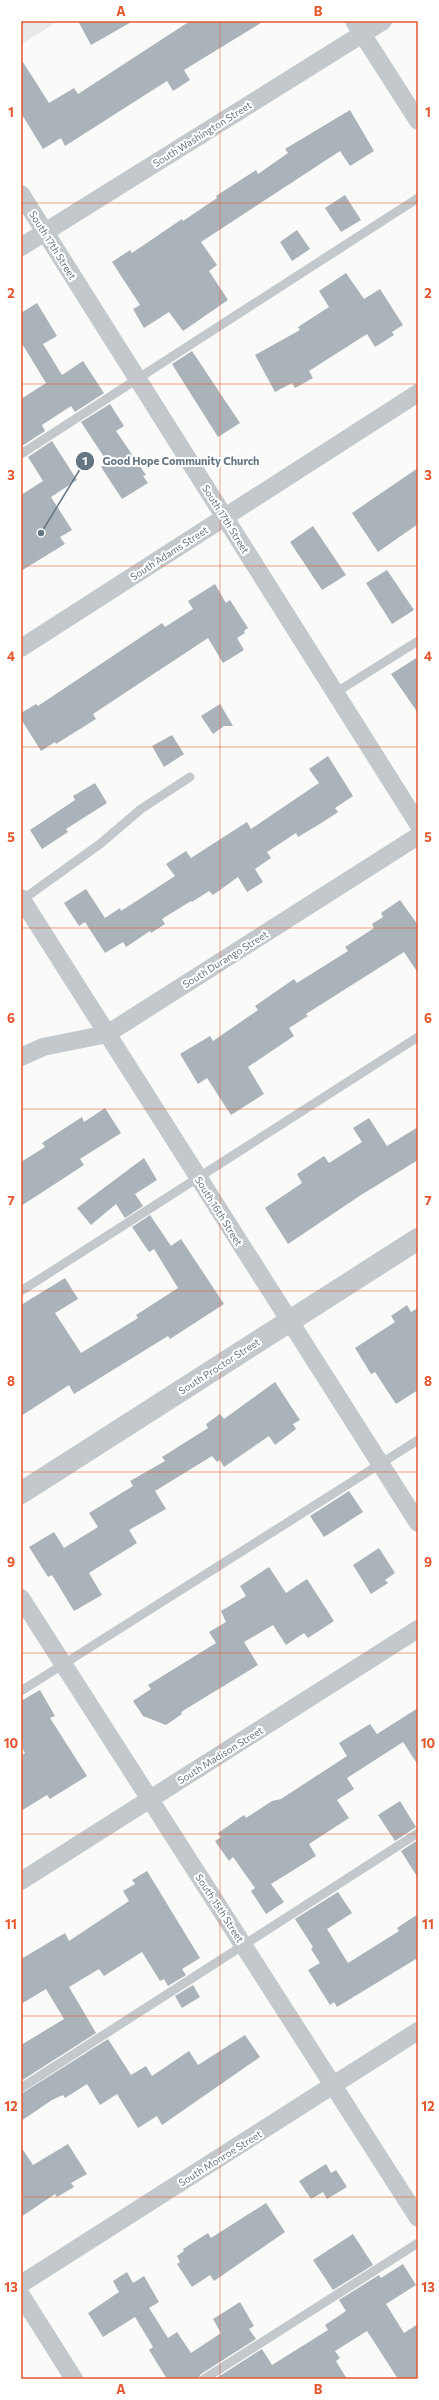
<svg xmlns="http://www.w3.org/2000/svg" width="439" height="2400" viewBox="0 0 439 2400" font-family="Commissioner,sans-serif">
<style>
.built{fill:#e8e9e9}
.building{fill:#aab3b9}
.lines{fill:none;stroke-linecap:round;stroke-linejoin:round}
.service{stroke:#c3c8cc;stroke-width:9}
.minor{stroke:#c3c8cc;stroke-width:18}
.tertiary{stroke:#c3c8cc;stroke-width:22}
.grid{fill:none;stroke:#e4572e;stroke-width:1;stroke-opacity:0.55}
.labels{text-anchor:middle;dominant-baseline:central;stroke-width:4;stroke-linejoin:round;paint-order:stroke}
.street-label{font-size:10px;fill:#657683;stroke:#fff}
.leader{fill:none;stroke:#657683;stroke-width:1.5}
.callout-dot{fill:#657683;stroke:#fff;stroke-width:1.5}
.mark-label{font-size:12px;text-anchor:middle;font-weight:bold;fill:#fff}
.callout-label{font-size:11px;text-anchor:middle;font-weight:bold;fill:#657683;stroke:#fff;stroke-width:4;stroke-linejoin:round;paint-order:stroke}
.neatline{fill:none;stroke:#e4572e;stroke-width:1.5}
.grid-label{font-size:13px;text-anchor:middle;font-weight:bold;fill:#e4572e}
</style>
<rect width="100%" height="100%" fill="#fafaf8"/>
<!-- built -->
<path class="built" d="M21,21H58L21,45Z"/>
<!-- building -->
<path class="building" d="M78,21H133L91,45Z
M190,21H264L184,70L190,80L173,91L167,81L65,146L61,138L43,149L21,113V59L49,103L74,88L78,94Z
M350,110L374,151L350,166L340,151L201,242L217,265L209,271L228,300L183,331L169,312L144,328L133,309L140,305L112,262L130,250L132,253L182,219L183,221L217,198L216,196L256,170L258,174L288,153L285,149Z
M345,195L361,220L341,232L325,208Z
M297,230L310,249L292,261L280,242Z
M346,273L364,299L380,289L403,325L392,332L394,335L375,347L367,334L309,371L313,378L295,388L292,383L275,392L255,355L300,330L298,327L329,307L319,291Z
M37,303L57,336L43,344L62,375L83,361L104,393L75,412L71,406L42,425L45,431L22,446L21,399L46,383L21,342V313Z
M192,351L240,423L218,437L172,364Z
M110,404L124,426L116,431L146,475L143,476L148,483L122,499L101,467L108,463L81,422Z
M52,441L77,480L51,497L72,530L60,537L65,544L21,571V495L43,481L28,457Z
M418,468V524L378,552L352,513Z
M313,526L346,575L322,590L290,542Z
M387,570L414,610L392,624L366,583Z
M215,584L226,603L230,600L248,628L244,631L245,633L237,638L244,650L223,663L208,638L93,714L96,719L56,744L55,742L41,751L21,719V713L36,704L38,706L162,623L165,627L193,609L188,601Z
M418,657V713L391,674Z
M220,704L233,726H224L213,734L201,716Z
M172,735L184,754L164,767L152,746Z
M328,756L353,796L335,808L338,812L323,822L298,837L296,833L267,852L271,858L255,869L263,882L247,892L238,877L213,895L209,891L192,902L191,901L162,919L165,924L151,933L150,931L126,947L123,942L105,953L85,922L79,926L64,903L86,889L105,918L120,908L121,911L175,876L166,864L186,851L191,858L247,822L251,829L319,783L309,769Z
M95,783L107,803L66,829L68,832L42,849L30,830L75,800L73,796Z
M400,900L418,925V973L404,952L306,1014L308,1016L289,1028L294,1036L248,1067L264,1094L231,1115L207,1078L198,1084L180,1054L210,1036L213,1041L258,1010L255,1006L294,979L297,983L348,951L345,947L374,928L372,924L383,917L381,913Z
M105,1108L121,1133L80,1159L84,1165L21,1206V1162L45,1147L42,1143L82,1117L84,1122Z
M369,1118L387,1146L418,1127V1160L361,1195L288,1244L265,1208L302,1183L297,1174L324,1156L329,1163L362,1142L353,1128Z
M144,1158L157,1180L135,1194L143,1206L125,1218L116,1204L91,1225L77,1208Z
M150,1215L171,1246L181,1239L224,1304L170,1339L168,1336L74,1394L69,1385L21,1416V1305L65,1278L78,1299L55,1313L81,1353L138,1318L136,1315L178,1288L154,1249L149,1252L132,1227Z
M407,1305L411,1312L418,1308V1390L396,1404L375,1372L371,1374L355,1348L395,1322L391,1316Z
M275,1382L300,1420L293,1424L296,1429L275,1445L269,1436L224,1467L220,1460L217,1462L212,1456L155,1491L166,1509L129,1530L137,1543L89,1573L102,1595L74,1611L52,1575L48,1577L29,1547L54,1532L64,1548L98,1527L89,1513L133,1486L130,1481L165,1461L162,1457L208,1428L206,1424L220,1414L224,1419Z
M349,1491L363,1512L324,1537L310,1516Z
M379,1548L395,1573L385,1580L388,1583L371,1594L353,1565Z
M269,1567L286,1593L307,1579L334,1621L308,1638L304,1633L286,1645L273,1625L244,1642L258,1665L181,1712L182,1714L166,1725L143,1716L133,1701L151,1689L148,1685L216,1643L209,1632L226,1622L221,1611L246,1596L240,1586Z
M40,1690L55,1716L50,1718L87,1776L50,1799L47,1795L21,1811V1756L25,1753L21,1746V1701Z
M418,1708V1765L403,1742L347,1778L354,1789L337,1800L349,1818L309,1844L316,1856L271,1884L284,1902L266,1914L251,1891L255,1888L233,1857L229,1861L215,1841L221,1837L218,1833L244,1815L246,1818L272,1801L281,1799L347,1756L339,1743L370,1724L377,1734Z
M400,1801L416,1827L395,1841L378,1815Z
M418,1840V1878L401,1851Z
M147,1871L200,1958L182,1969L186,1975L168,1986L164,1979L160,1981L142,1952L104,1976L99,1969L69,1987L96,2033L21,2081V2045L64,2019L46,1989L21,2004V1959L65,1933L69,1941L129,1901L123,1891L135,1884L132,1880Z
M338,1892L352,1913L327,1929L348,1963L399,1931L397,1928L418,1914V1961L416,1959L337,2007L334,2002L330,2005L308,1970L320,1963L311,1949L313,1947L295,1919Z
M193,1985L200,1997L182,2008L175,1996Z
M245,2035L260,2057L162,2125L157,2116L138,2128L117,2094L100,2105L87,2084L65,2098L63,2095L52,2100L21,2121V2094L108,2039L131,2075L146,2066L152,2076L189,2051L198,2065Z
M68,2144L87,2174L71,2183L74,2187L57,2197L55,2194L21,2217V2147L33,2165Z
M326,2164L331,2173L336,2170L347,2187L327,2199L323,2192L311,2199L299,2181Z
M266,2203L285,2232L214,2281L210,2275L192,2287L177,2264L180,2262L177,2256L184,2251L183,2249L208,2233L211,2238Z
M353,2234L373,2265L333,2290L313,2260Z
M403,2264L416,2285L386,2304L404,2333L418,2324V2379H398L367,2331L335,2351L340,2358L336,2361L347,2379H215L262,2349L272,2365L328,2330L325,2325L346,2311L339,2300L379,2275L381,2278Z
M127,2272L133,2283L144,2276L159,2302L149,2308L168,2338L177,2332L191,2353L221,2333L213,2319L240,2302L254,2326L249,2329L256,2339L201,2374L198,2379H167L149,2350L153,2347L135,2317L103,2337L88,2313L119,2292L113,2281Z"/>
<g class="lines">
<!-- service -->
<path class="service" d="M21,454L418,198
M335,693L418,641
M22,900L100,844L141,809L190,777
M21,1291L418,1037
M21,1691L418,1440
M21,2088L418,1833
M204,2379L418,2243"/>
<!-- minor -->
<path class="minor" d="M354,21L418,121
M21,194L418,824
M21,247L383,21
M21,648L418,393
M21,898L418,1523
M21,1057L43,1047L107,1034L418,836
M21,1598L418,2218
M21,1881L418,1629
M21,2284L418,2031
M21,2295L74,2379"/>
<!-- tertiary -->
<path class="tertiary" d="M21,1493L418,1239"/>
</g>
<!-- grid -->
<path class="grid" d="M220,21V2379M21,203H418M21,384H418M21,566H418M21,747H418M21,928H418M21,1109H418M21,1291H418M21,1472H418M21,1653H418M21,1834H418M21,2016H418M21,2197H418"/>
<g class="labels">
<!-- street labels -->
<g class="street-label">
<text transform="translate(202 134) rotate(-32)">South Washington Street</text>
<text transform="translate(53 245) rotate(58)">South 17th Street</text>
<text transform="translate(226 519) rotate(58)">South 17th Street</text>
<text transform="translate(169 553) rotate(-33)">South Adams Street</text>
<text transform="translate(225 959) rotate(-32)">South Durango Street</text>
<text transform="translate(219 1211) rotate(58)">South 16th Street</text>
<text transform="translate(219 1366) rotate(-33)">South Proctor Street</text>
<text transform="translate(220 1755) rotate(-32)">South Madison Street</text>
<text transform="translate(220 1908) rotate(57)">South 15th Street</text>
<text transform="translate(220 2158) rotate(-32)">South Monroe Street</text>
</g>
</g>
<!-- callouts -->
<path class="leader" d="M41 533L85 461"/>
<g class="callout-dot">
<circle cx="41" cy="533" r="4"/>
<circle cx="85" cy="461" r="10"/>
</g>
<g class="mark-label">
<text x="85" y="465">1</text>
</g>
<g class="callout-label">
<text x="181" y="465">Good Hope Community Church</text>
</g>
<!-- border -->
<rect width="439" height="2400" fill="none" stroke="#ffffff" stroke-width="44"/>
<rect x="22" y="22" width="395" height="2356" class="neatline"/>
<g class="grid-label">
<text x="121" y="16">A</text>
<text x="318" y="16">B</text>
<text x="11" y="117">1</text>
<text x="428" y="117">1</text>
<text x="11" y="298">2</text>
<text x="428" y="298">2</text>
<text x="11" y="480">3</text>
<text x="428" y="480">3</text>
<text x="11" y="661">4</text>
<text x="428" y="661">4</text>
<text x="11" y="842">5</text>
<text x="428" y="842">5</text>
<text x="11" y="1023">6</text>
<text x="428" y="1023">6</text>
<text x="11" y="1205">7</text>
<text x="428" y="1205">7</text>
<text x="11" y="1386">8</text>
<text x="428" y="1386">8</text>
<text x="11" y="1567">9</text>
<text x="428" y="1567">9</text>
<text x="11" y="1748">10</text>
<text x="428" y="1748">10</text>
<text x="11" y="1929">11</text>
<text x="428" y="1929">11</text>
<text x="11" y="2111">12</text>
<text x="428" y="2111">12</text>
<text x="11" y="2292">13</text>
<text x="428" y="2292">13</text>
<text x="121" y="2394">A</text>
<text x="318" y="2394">B</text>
</g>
</svg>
